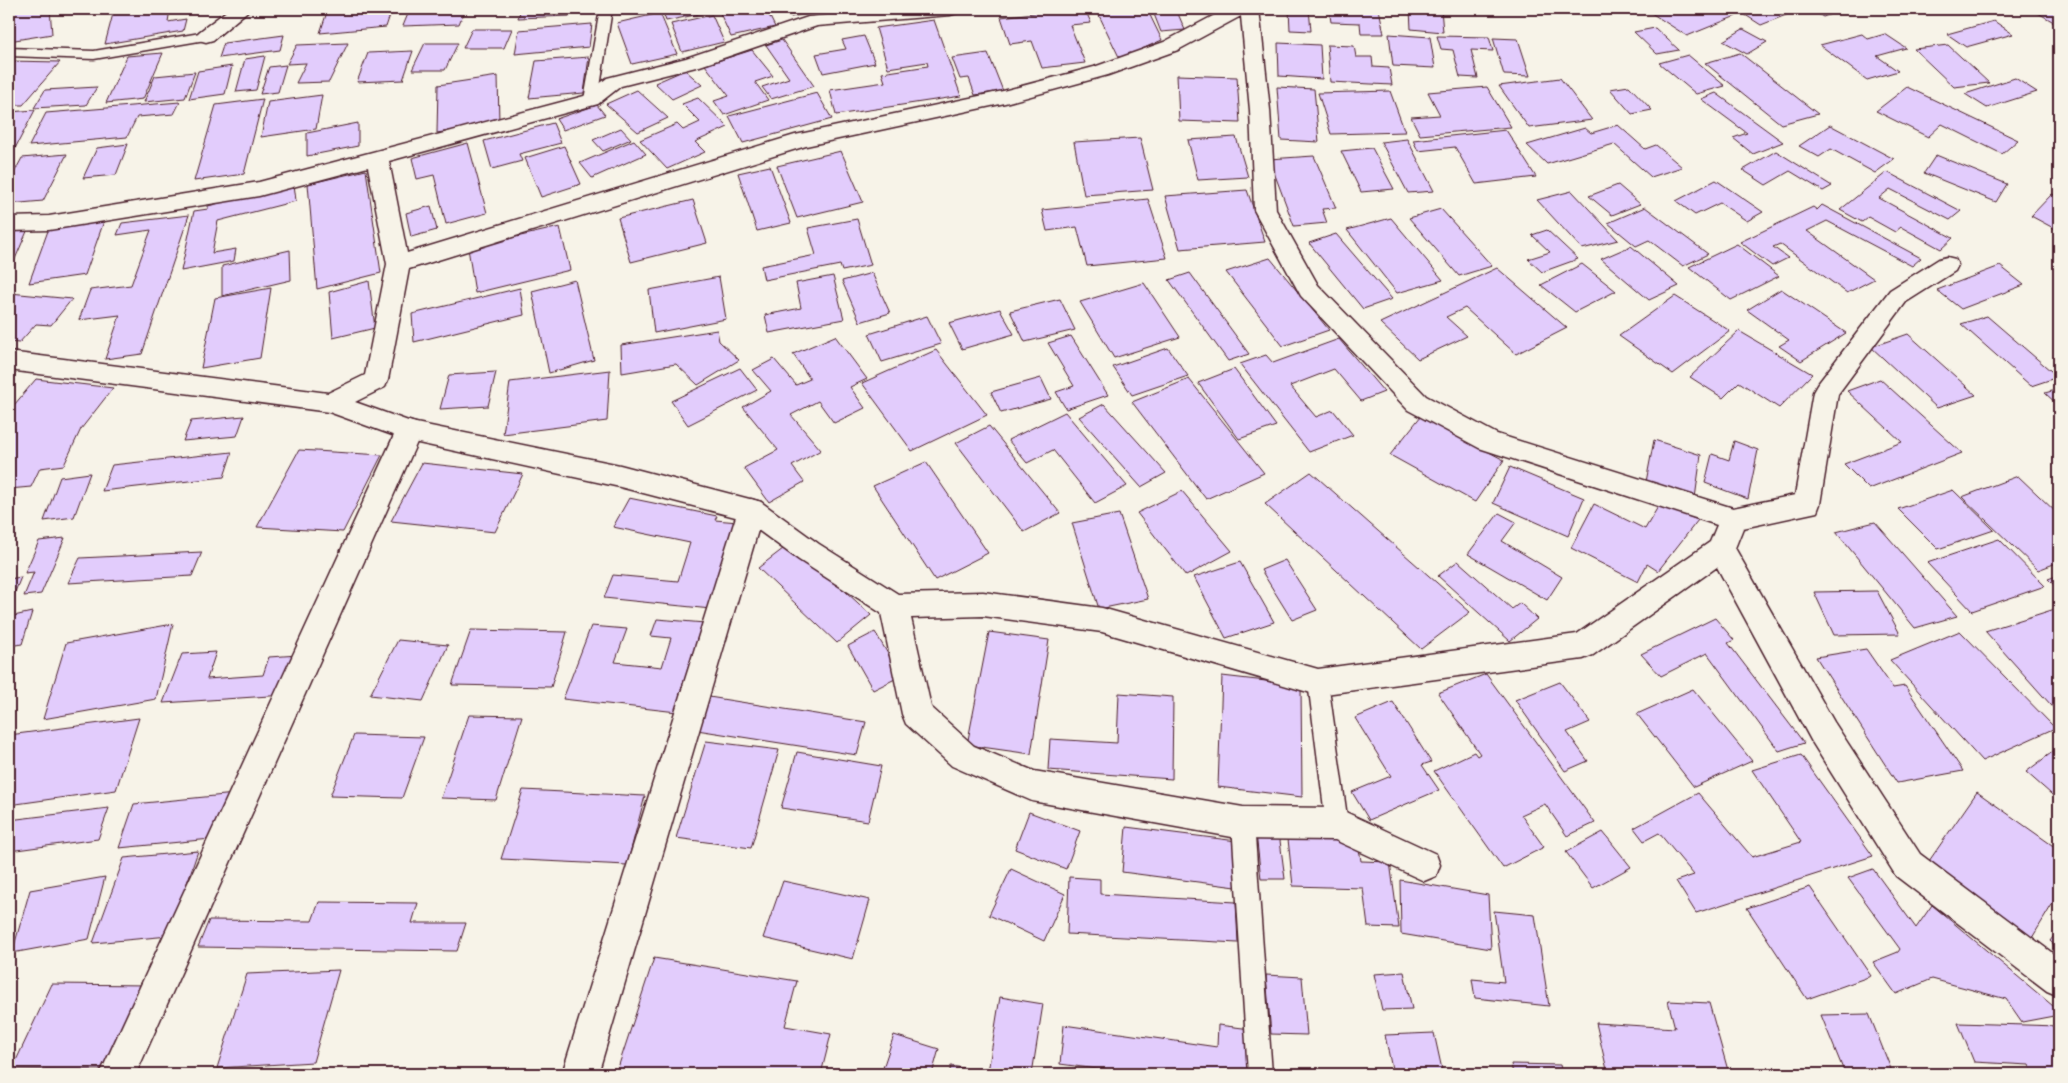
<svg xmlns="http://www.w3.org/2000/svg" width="2068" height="1083" viewBox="0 0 2068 1083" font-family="'Architects Daughter',sans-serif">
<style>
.building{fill:#e2ccfc;stroke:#4a1f2b}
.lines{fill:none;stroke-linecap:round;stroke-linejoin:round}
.service-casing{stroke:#4a1f2b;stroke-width:3}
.pedestrian-casing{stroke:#4a1f2b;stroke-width:3}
.minor-casing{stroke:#4a1f2b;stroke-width:3}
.service{fill:#f7f3e8;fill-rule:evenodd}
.pedestrian{fill:#f7f3e8;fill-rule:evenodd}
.minor{fill:#f7f3e8;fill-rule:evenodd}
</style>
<rect width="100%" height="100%" fill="#f7f3e8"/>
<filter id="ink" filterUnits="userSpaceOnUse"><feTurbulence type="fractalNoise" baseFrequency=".02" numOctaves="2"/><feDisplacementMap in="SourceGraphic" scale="10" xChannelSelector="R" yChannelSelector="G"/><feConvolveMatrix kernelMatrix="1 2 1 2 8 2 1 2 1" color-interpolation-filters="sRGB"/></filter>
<g filter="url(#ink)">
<!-- building -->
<path class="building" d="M9,9H50L52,34L9,41Z
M124,9H170L168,22L186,19L183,31L105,44L114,10Z
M328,9H392L386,27L320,33Z
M410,9H465L459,24L403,26Z
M521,9H572L570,16L518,18Z
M662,9H713L714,11L666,21Z
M718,9H766L775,27L731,37Z
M786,9H825L791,17Z
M1065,9H1085L1091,23L1070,25L1085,63L1042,68L1032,41L1010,44L1001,17Z
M1096,9H1147L1162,40L1120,59Z
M1152,9H1176L1185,30L1161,32Z
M1289,9H1309L1311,31L1290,30Z
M1329,9H1379L1384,34H1361L1360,23L1331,22Z
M1410,9H1441L1443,32L1411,29Z
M1645,9H1725L1736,16L1687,36Z
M1736,9H1792L1796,11L1761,25Z
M1810,9H1845L1823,17Z
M2031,9H2059V25Z
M660,13L677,54L632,64L617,23Z
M712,15L724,42L682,52L671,24Z
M934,20L961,96L836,115L830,90L885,82L882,73L928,66L927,62L888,68L876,28Z
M1994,21L2013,34L1966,47L1947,34Z
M592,24L589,47L515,54L519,30Z
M1655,28L1679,50L1657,54L1634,32Z
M472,29H512L504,48H463Z
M1743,29L1767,42L1747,54L1723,41Z
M1389,34L1430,37L1435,68L1393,66Z
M1862,34L1868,39L1885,34L1906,48L1877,56L1898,71L1867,80L1820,45Z
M284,35L280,50L219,58L224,43Z
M864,36L875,63L823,73L816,54L846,49L842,40Z
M1437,36L1489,37L1493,51L1471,50L1478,78L1460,77L1453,50L1441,49Z
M1493,38L1518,39L1530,76L1504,75Z
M782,40L814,86L771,99L762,87L789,78L766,45Z
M348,43L329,82L296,83L306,63L287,64L297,45Z
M425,43H458L445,70H412Z
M1278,43L1320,45L1322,79L1279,76Z
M1327,45L1354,46L1356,57H1372L1373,67L1389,68L1392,85L1330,82Z
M1948,45L1989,83L1954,87L1914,49Z
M752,50L773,76L755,82L768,100L724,115L714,101L729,96L705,65Z
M413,51L403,80L357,82L368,53Z
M163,53L143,99L106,103L127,56Z
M988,53L1003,91L975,95L969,78L960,79L952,58Z
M1740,53L1818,114L1781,124L1705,63Z
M1688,55L1725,86L1696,94L1659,63Z
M265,56L256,90L236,92L245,59Z
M589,57L584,93L529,98L536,61Z
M9,61L60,62L23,105H9Z
M286,65L278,92L260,94L269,67Z
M232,66L225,94L189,99L198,71Z
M685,70L702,85L672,99L655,83Z
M195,72L185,98L144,102L155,76Z
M1177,75L1237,77L1240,123L1179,121Z
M498,76L499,123L437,133L438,85Z
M1560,78L1592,120L1529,128L1499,86Z
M2015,78L2037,92L1987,108L1965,94Z
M1629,86L1652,110L1632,114L1610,89Z
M97,87L86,105L34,108L45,90Z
M1277,87L1314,89L1319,142L1281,140Z
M1487,87L1511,127L1420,135L1411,117L1440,115L1428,92Z
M1907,87L2018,140L2002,154L1942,124L1928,137L1876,111Z
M637,90L668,118L638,132L606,104Z
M1390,91L1405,132L1331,134L1318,93Z
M817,93L832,119L743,143L729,116Z
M1716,93L1783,142L1753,154L1733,138L1747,133L1701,99Z
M322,95L316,129L261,137L268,102Z
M698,98L728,127L695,142L705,152L667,169L640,140L677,124L683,130L700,122L682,104Z
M263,99L244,174L194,181L216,105Z
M180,102L174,114L137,117L127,137L29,146L46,113Z
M597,105L605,115L563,130L556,119Z
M35,110L9,160V112Z
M358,123V146L307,156V133Z
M553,123L561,143L519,154L522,161L492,169L484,141Z
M1618,125L1645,149L1656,145L1682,167L1651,177L1614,144L1547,164L1527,145L1585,128L1591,133Z
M1830,125L1894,159L1875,173L1831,149L1819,157L1799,146Z
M621,128L631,139L603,151L593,140Z
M1506,130L1536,177L1476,184L1455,147L1418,151L1413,140Z
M1236,137L1248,177L1198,180L1188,140Z
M1140,138L1153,190L1084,195L1074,142Z
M1407,139L1434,191L1408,193L1381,142Z
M634,140L646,154L592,178L580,163Z
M468,143L487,213L446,224L434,175L417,179L412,158Z
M128,144L116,175L83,178L97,148Z
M564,146L581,184L541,197L525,158Z
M1372,148L1394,189L1361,192L1341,151Z
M841,151L863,202L797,218L777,166Z
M1776,151L1832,186L1823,191L1790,171L1766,185L1743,170Z
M67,154L43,201L9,204V182L22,158Z
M1936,155L2007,184L1996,202L1924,173Z
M1314,156L1336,208L1322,209L1327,223L1294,226L1269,159Z
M770,166L791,223L757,231L738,173Z
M366,170L381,273L317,289L308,184Z
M1887,172L1961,211L1950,220L1890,189L1879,198L1953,238L1941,249L1901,227L1895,232L1868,217L1862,222L1840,210Z
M1716,180L1763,212L1747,221L1720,203L1695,215L1676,201Z
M294,184L296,201L218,221L212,253L236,249L234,261L181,271L194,211L208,209V206Z
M1618,185L1640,204L1612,215L1589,196Z
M1247,190L1265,242L1180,249L1165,196Z
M1572,191L1618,240L1582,249L1537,200Z
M2052,194L2059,197V231L2031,216Z
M1148,199L1167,258L1087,266L1077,227L1047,231L1042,210Z
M693,200L707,243L631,262L618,218Z
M1822,205L1921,258L1912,266L1827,221L1807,231L1874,279L1847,293L1780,244L1773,247L1788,258L1772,266L1740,242L1813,207L1817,210Z
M431,206L437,230L411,237L406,213Z
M1645,207L1708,254L1683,266L1649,240L1636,246L1608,223Z
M1441,209L1492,266L1459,276L1409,218Z
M189,215L142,354L105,359L120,315L79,320L90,290L131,285L151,230L117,235L122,223Z
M1391,218L1443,280L1397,293L1347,230Z
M857,219L871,265L842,271L840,265L764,280L761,266L816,255L808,228Z
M104,221L85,275L29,283L49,228Z
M560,227L570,270L475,293L468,248Z
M28,229L9,273V232Z
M1547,230L1578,259L1542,272L1528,259L1550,252L1532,235Z
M1336,234L1392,299L1363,309L1309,243Z
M1737,244L1779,276L1731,300L1689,267Z
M1631,246L1679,286L1649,300L1601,259Z
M290,250L291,280L222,296V266Z
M1270,258L1329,330L1283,346L1226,272Z
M1582,264L1616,291L1575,312L1541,285Z
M2000,266L2024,285L1961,309L1937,290Z
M1497,268L1567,328L1516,354L1465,308L1446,317L1467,336L1418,359L1380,323Z
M872,273L890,313L860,322L842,281Z
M1190,273L1249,354L1228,361L1169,280Z
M833,276L844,319L769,333L765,315L801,308L796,283Z
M719,277L726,319L654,333L649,290Z
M575,280L594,360L549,373L532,291Z
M369,281L375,328L333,338L329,292Z
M1144,283L1180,337L1114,358L1080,302Z
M271,288L260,358L201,368L215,298Z
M520,288L524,315L414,342L412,314Z
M1781,289L1846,333L1801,361L1779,346L1789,340L1747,310Z
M10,293L72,299L51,325L36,324L19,343L9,342V295Z
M1675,296L1730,331L1673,374L1619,336Z
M1060,299L1075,330L1025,342L1010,311Z
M1000,309L1014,334L962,349L949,323Z
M927,316L941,344L882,362L869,334Z
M1987,316L2058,377L2031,386L1961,324Z
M717,330L719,341L739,360L698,385L676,364L622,373L621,345Z
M1739,331L1812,374L1779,408L1739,382L1723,398L1690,377Z
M1908,334L1976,395L1937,408L1871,347Z
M835,336L867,379L850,387L865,408L834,423L818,401L791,415L821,450L792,466L804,482L769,502L744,468L778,450L743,407L771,391L753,370L774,359L796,385L810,379L793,354Z
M1071,336L1108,395L1066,409L1056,392L1074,386L1048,343Z
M1339,339L1384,392L1361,401L1334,369L1290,386L1316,417L1333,410L1353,435L1309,452L1240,364L1266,355L1273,363Z
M1168,348L1188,376L1132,395L1113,367Z
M936,350L987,415L912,451L862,383Z
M740,368L757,390L688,425L671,401Z
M1234,369L1276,426L1239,439L1198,383Z
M610,370L607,421L503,434L510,382Z
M496,372L488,406L440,409L449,375Z
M1041,378L1051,399L1001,413L991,392Z
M36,379L113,388L81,429L64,465L40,468L31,487L9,489V439L10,436L9,435V411Z
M1189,379L1264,473L1206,499L1132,402Z
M1880,379L1962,453L1869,489L1844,464L1902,442L1847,391Z
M2059,389V406L2045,393Z
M1104,404L1166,473L1141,487L1079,417Z
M1065,412L1127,486L1095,503L1053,450L1027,463L1008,440Z
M244,416L237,436L183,441L191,421Z
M1421,416L1504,460L1475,502L1390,455Z
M989,426L1060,513L1024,532L956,443Z
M1654,440L1701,455L1695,498L1646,482Z
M1734,441L1758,450L1748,499L1705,483L1712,454L1729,460Z
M299,450L382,455L343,532L257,527Z
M232,452L224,477L102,491L112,465Z
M926,462L988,553L935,580L873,486Z
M422,463L523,474L495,532L391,521Z
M1510,467L1584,498L1568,536L1493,503Z
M1311,472L1470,612L1421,649L1265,504Z
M90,473L74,517L44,521L60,477Z
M2018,476L2059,515V562L2038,570L1962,497Z
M1953,490L1994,530L1938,549L1898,509Z
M1182,491L1232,551L1186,576L1137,513Z
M629,498L717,516L715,520L738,522L711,609L604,598L613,575L678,581L690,543L613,527Z
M1594,504L1645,529L1659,505L1698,520L1658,571L1647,564L1638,582L1571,548Z
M1499,513L1516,522L1502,541L1562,577L1547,600L1468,554Z
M1119,514L1148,599L1099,609L1072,523Z
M1875,522L1957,616L1915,628L1836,532Z
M65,538L41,594L24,596L34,572L25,573L39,541Z
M1999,539L2045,586L1972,611L1927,563Z
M792,542L871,615L837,643L758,568Z
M202,552L192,576L68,583L80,558Z
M1285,560L1317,610L1292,620L1261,570Z
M1458,561L1512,609L1520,603L1537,619L1510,641L1438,576Z
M1240,562L1274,622L1226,638L1194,577Z
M2059,575V590L2048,579Z
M21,577L13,597L9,598V579Z
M1877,591L1900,634L1834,635L1814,592Z
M2055,609L2059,613V714L1985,631Z
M32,612L22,644L9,646V617Z
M1715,618L1734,640L1728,643L1804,743L1779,751L1707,653L1661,676L1641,654Z
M657,619L705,623L677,712L563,699L591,626L627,629L615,662L662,667L671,638L651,636Z
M173,624L156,699L43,719L66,643Z
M471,630L567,632L551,687L452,685Z
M1960,631L2055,728L1982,761L1890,660Z
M875,632L901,676L873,690L848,646Z
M989,632L1049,640L1031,754L967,745Z
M398,640L448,645L423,701L370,695Z
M1866,649L1893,688L1905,686L1963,771L1897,783L1816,657Z
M216,652L207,679L263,675L269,657L298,655L285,695L163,703L182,654Z
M1486,674L1595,823L1567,836L1545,804L1521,815L1544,847L1503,868L1434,771L1474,752L1477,756L1480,754L1438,693Z
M1222,676L1301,685L1302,797L1218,787Z
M1560,682L1590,722L1567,732L1588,761L1565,771L1515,700Z
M1693,689L1752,761L1694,787L1637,714Z
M1119,693L1173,697L1172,779L1048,770L1050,739L1117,743Z
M709,697L866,722L857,755L697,730Z
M1393,702L1431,762L1422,765L1439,790L1369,820L1352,792L1391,776L1355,718Z
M469,715L522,716L496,800L441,798Z
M139,718L116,790L9,805V735Z
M354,735L424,737L402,798L330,796Z
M706,741L779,750L751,848L676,838Z
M2059,747V801L2026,772Z
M797,752L881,766L868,821L781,808Z
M1801,755L1873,856L1696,913L1676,881L1694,875L1659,833L1644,841L1634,828L1698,793L1752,857L1801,842L1752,770Z
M523,790L645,796L627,865L501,859Z
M1977,792L2059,850V893L2032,938L1929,861Z
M235,794L221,838L119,848L134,804Z
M109,808L98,839L9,851V820Z
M1029,812L1080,831L1066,869L1015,849Z
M1126,827L1237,841L1236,887L1122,872Z
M1603,832L1631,867L1593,888L1566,852Z
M1256,833H1279L1285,879H1261Z
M1288,839L1358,841L1361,861L1390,862L1399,928L1368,927L1363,888L1293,886Z
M198,851L169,936L93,943L124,858Z
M1011,869L1065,894L1044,941L989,915Z
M1873,869L1916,928L1932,905L2059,1011V1015L2022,1022L2006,999L1932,979L1896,994L1873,962L1898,952L1900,949L1848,878Z
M105,877L89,939L12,953L30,890Z
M1069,877L1100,879V894L1236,902L1238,943L1067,934Z
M1400,880L1488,895L1491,949L1401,934Z
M783,881L870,900L853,959L763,938Z
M1810,887L1871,976L1807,999L1747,908Z
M319,902L418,903L412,923H466L457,951L198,947L209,920L312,921Z
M1494,911L1535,915L1549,1006L1475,998L1472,979L1504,982Z
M2059,929V949L2050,941Z
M654,958L797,981L785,1026L831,1034L821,1074H616Z
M339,970L313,1062L217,1068L247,974Z
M1404,972L1412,1009L1382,1010L1374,974Z
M1266,975L1302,977L1307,1035L1271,1034Z
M52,984L147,985L111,1070L12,1069Z
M1000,997L1043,1004L1032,1074H949L951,1066L988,1072Z
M1668,1001L1709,1003L1729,1074H1608L1596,1023L1675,1028Z
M1869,1014L1893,1074H1845L1821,1015Z
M1958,1023L2059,1026V1074H2033L2029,1065L1974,1062Z
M1064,1025L1217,1047L1218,1025L1251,1029L1250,1074H1134L1060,1064Z
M1434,1033L1443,1074H1393L1385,1035Z
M894,1035L939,1049L932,1074H881Z
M1511,1064L1560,1065L1562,1074H1513Z"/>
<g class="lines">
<!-- service casing -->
<g class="service-casing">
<path id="service" d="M600,9H612L598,100L591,104L584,100Z
M206,32L211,33L213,36L211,39L94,59L9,56V48L94,51Z
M1318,673L1325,676L1328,682L1348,824L1345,832L1337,835L1329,832L1326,824L1308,682L1311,676Z
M1243,812L1251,816L1254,823L1272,1074H1248L1232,823L1235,816Z"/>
</g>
<!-- pedestrian casing -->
<g class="pedestrian-casing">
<path id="pedestrian" d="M409,421L418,424L422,431L136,1074H100L396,431L400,424Z
M751,499L761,502L764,510L598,1074H562L738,510L741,502Z"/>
</g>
<!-- minor casing -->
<g class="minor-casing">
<path id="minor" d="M229,9H250L213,40L206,42L199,40L196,36L199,32Z
M889,9H959L957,13L950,15L817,26L700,66L621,86L598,104L389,161L407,253L795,135L1003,91L1094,67L1164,42L1226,9H1259L1270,110L1276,210L1318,285L1426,396L1497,434L1733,508L1795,495L1813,392L1817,385L1890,290L1939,259L1947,257L1955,259L1958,265L1955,271L1906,302L1838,394L1820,504L1817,512L1743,528L1735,548L1834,722L1920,854L2059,958V996L2047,991L1896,876L1812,742L1717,567L1593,655L1583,659L1318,695L1102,632L983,616L911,618L931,707L974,746L1034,771L1243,807L1337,808L1436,854L1440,865L1436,876L1424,881L1335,840L1243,839L1032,801L952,766L906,724L902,714L881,613L799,560L743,519L620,487L409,441L329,412L9,370V352L328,393L365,375L387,264L368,167L259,196L49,230L9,231V217L49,216L259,182L584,96L607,78L686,58L808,17ZM1241,16L1250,110L1254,210L1301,296L1408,410L1479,448L1717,525L1710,542L1577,634L1318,669L1102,608L983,592L898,594L819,544L761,502L620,465L411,422L355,402L385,387L388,380L409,269L806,146L1005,103L1108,75L1178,50Z"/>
</g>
<!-- service -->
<use href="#service" class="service"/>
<!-- pedestrian -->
<use href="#pedestrian" class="pedestrian"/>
<!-- minor -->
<use href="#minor" class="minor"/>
</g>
</g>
<!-- margin -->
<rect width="2068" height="1083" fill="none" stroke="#f7f3e8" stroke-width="30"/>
<rect x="15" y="15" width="2038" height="1053" fill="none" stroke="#4a1f2b" stroke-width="2" filter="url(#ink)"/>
</svg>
